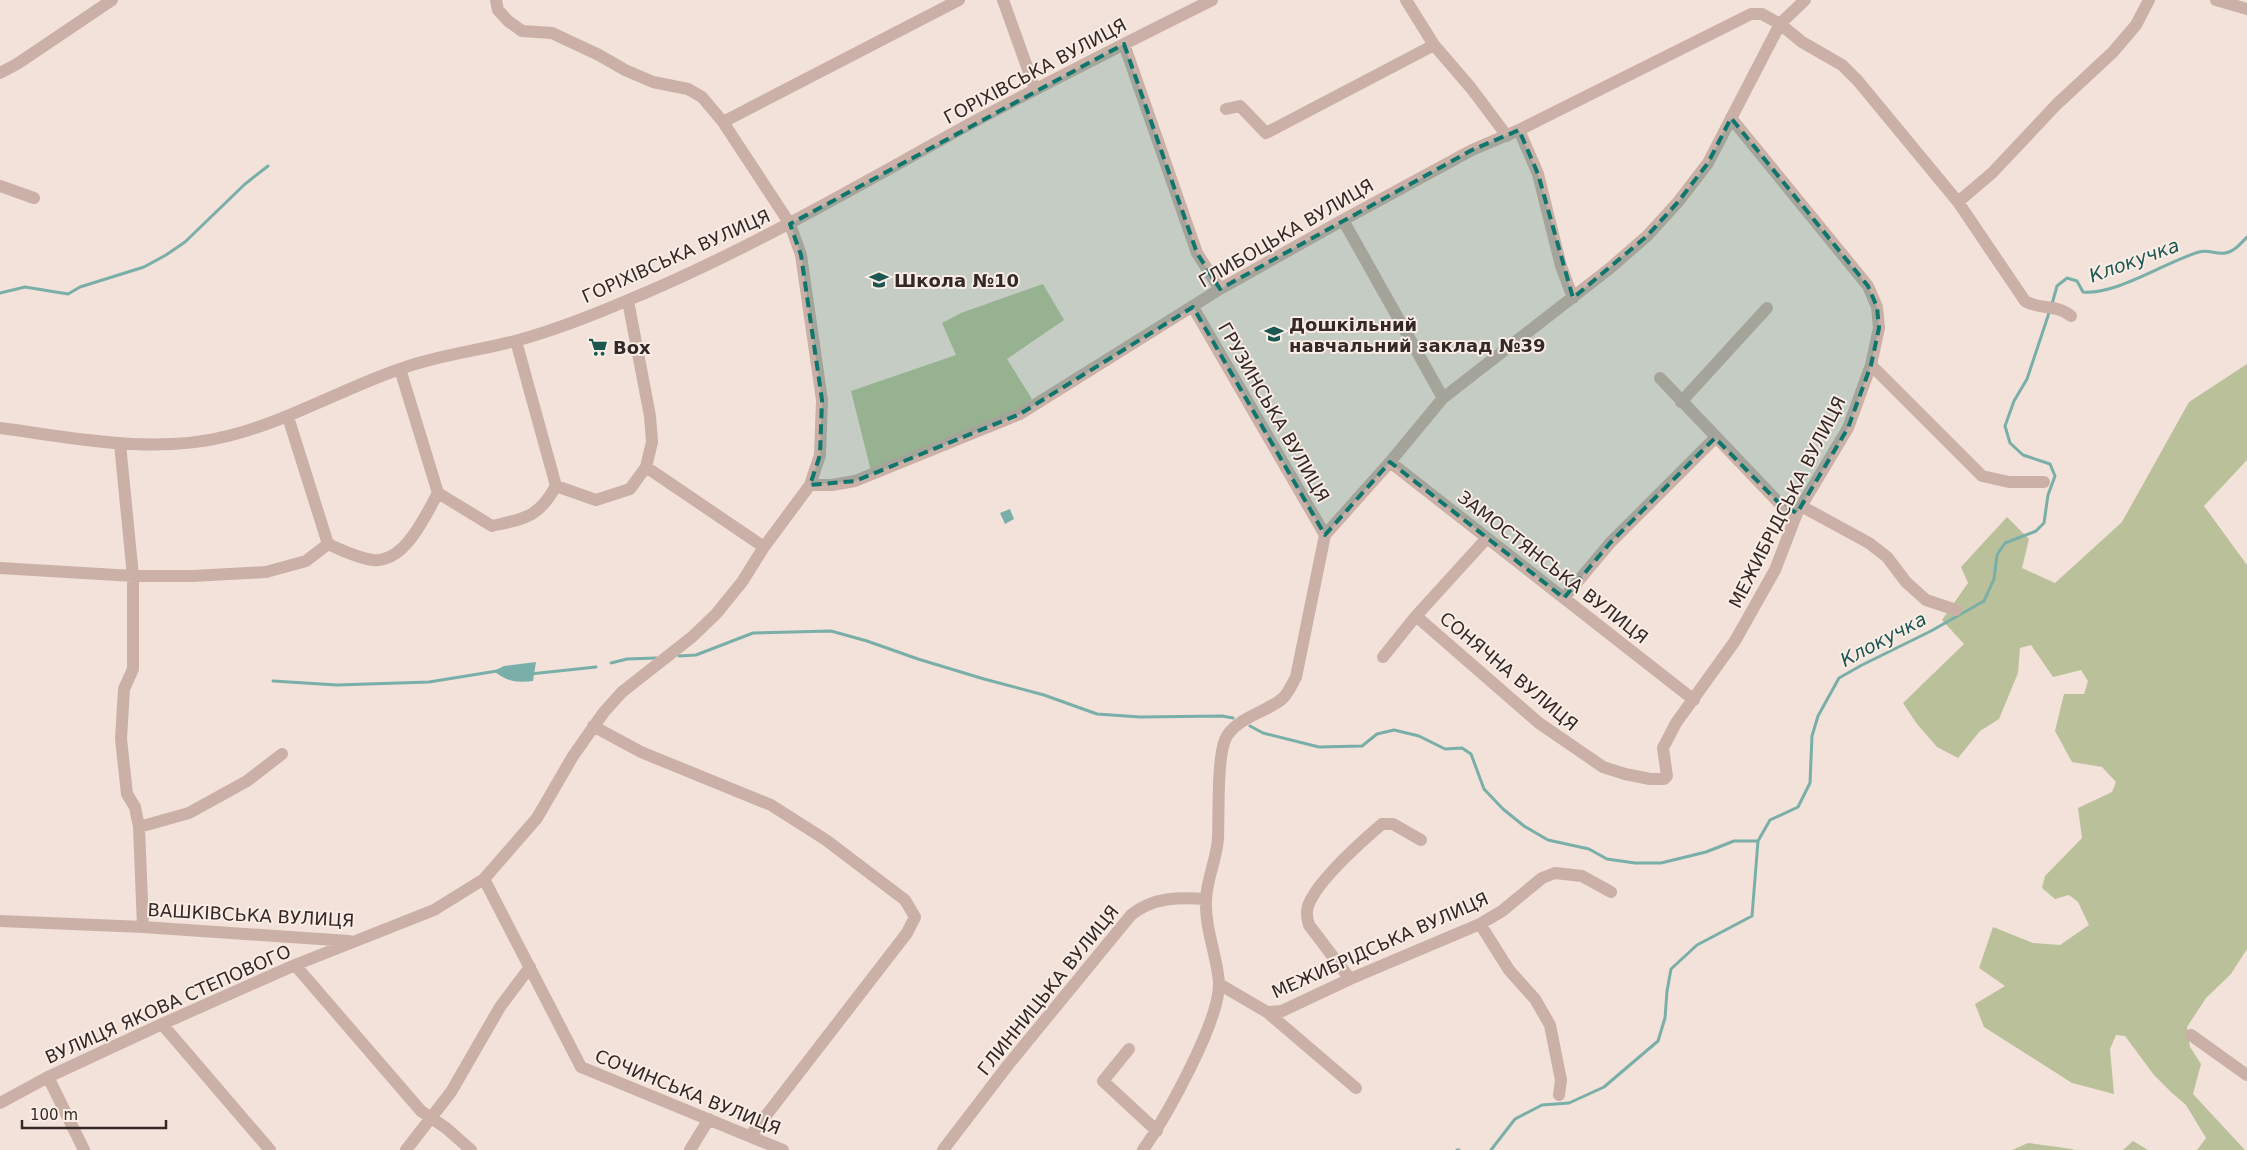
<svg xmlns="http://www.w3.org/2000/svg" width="2247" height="1150" viewBox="0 0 2247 1150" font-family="'DejaVu Sans',sans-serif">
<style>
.green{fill:#bac19a}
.water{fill:#79afa8}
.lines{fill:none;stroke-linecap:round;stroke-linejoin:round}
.stream{stroke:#79afa8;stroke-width:3}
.minor{stroke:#cab0a6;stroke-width:12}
.marked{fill:#0f766e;fill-opacity:0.2;stroke:#0f766e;stroke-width:4;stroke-dasharray:10 6;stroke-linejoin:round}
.labels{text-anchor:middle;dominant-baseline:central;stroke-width:4;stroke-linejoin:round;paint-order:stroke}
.street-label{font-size:18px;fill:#352927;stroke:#f9ede6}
.poi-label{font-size:18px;font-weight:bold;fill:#352927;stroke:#f9ede6;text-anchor:start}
.water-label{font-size:19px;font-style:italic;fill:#1c5751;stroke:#f9ede6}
</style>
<rect width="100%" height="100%" fill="#f2e2da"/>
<!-- green -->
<path class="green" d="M1043,284L1064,320L1007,359L1032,399L1018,410L871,471L851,391L956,355L942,323L961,313Z
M2247,364V460L2204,506L2247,565V949L2231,974L2206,998L2187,1027L2190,1047L2201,1064L2193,1094L2245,1150H2197L2206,1138L2186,1105L2172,1093L2154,1075L2125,1036L2116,1035L2110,1049L2114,1094L2072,1083L1984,1027L1975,1004L2005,986L1979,968L1993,927L2033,943L2060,945L2089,925L2078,902L2069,895L2055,899L2042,888L2045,876L2082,838L2078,808L2112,792L2116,782L2102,767L2072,762L2055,731L2064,694H2084L2088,681L2081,670L2053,677L2031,645L2020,648L2018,673L1999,719L1980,731L1958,758L1937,747L1917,724L1903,703L1964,644L1942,620L1968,583L1961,567L2007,517L2029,539L2022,568L2055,583L2122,522L2189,402Z
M2133,1141L2148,1150H2152H2123Z
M2028,1143L2072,1149L2075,1150H2012Z"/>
<!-- water -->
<path class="water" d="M1010,509L1014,519L1005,524L1000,513Z
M536,662L533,681C517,683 507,682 494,671L504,666Z"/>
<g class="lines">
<!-- stream -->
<path class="stream" d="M0,293L25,287L68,294L80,287L144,267L166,255L185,242L245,184L268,166
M2052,304L2057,286L2067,278L2077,281L2083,292C2117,295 2165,262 2199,252C2208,249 2217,255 2225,253C2234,252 2241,243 2247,237
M679,656L696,655L753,633L831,631L867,641L918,659L984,679L1044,695L1097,714L1140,717L1222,716L1233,718
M611,663L627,659L656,658
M530,674L596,667
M273,681L337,685L429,682L497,671
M1250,726L1263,733L1319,747L1362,746L1377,734L1394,730L1419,736L1445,749L1462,748L1471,754L1484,789L1503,809L1524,826L1548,840L1589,849L1607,859L1635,863H1661L1706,852L1734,841H1758
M1457,1150H1459
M1491,1150L1515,1119L1542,1105L1569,1103L1604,1087L1658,1041L1665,1018L1667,991L1671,969L1697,945L1752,916L1758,841L1770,820L1798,807L1810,783L1812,736L1818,716L1839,678L1862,665L1931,631L1984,601L1994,579L1997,555L2005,543L2036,531L2044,523L2048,495L2055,476L2050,464L2023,455L2010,443L2005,426L2014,401L2027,379L2050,310"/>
<!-- minor -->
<path class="minor" d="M1003,0L1035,89
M1406,0L1434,45L1471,88L1507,136
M2216,0L2247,9
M1124,44L1197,253L1220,289
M0,73L17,64L112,0
M1226,109L1240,106L1266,133L1434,45
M723,122L959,0
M1519,130L1538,174L1561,266L1573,298
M0,186L34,198
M1958,202L1992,173L2057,104L2113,52L2136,25L2149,0
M1343,220L1443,398
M1193,307L1325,535
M1871,365L1982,476L2009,482H2044
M1660,378L1781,505L1797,513
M1681,402L1767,308
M0,428C76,438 153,455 228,436C288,421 342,389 400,369C437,355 477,351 515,341C552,331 591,316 626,301C748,251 862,183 977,120C1055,79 1133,39 1212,0
M120,444L133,576V669L124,689L121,739L127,794L135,807L139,827L143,927
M1390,462L1694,700
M646,467L764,547
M810,485H832L855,481L1020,414L1220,289L1343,220L1472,150L1519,130L1751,14H1762L1780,24L1802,42L1842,65L1858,81L1958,202L2025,301C2040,310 2057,304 2071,316
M556,486L596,500L630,489L646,467L652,442L650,416L628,301
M438,493L492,526C526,518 538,518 556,486L516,341
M1801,506L1869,543L1887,557L1906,582L1926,600L1956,610
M1487,538L1416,616L1539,723L1603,767L1625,774L1650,779H1664L1667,776L1663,748L1676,723L1735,641L1775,570L1797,513L1848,428L1871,365L1879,328L1877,307L1868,286L1731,118
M328,544C342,550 357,558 373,560C405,563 425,516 438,493L400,369
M0,568L133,576H193L266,572L306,561L328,544L288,417
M1564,598L1610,543L1715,438
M1383,657L1416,616
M593,726L641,752L771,805L826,840L905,900L915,917L907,933L751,1135
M139,827L189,813L247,781L282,754
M484,879L581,1067L783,1150
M0,921L143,927L349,941
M1480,924L1509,970L1535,999L1550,1025L1561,1080L1559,1095
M295,965L421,1111L446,1128L471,1150
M1350,979L1309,925C1307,919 1306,913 1308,906C1317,881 1361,842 1382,824H1393L1421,840
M1219,984L1267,1012L1356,1088
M1267,1012L1282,1011L1350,979L1480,924L1502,911L1542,878L1555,873L1582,876L1611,892
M162,1024L270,1150
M2191,1035L2247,1075
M1129,1049L1103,1081L1157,1131
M48,1077L84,1150
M0,1103L48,1077L162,1024L295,965L434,910L484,879L537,818L573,756L604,712L622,692L692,637L716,614L742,582L764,547L810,485L820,455L822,400L801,255L790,224L723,122L702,97L688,89L653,82L625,70L599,55L552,33L522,31L508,21L498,10L496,0
M406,1150L451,1092L500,1007L530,967
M690,1150L709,1119
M943,1150L1008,1065L1131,915C1153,897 1179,897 1206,899
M1143,1150C1166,1117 1220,1021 1219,983C1217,955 1205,930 1206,901C1206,880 1217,859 1218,838C1219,814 1217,760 1225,740C1233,719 1265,713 1282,699C1288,694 1292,684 1296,677L1325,535L1390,462L1443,398L1609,269L1647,236L1678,202L1708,163L1780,24L1805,0"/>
</g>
<!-- marked area -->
<path class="marked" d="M1124,44L1197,253L1220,289L1472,150L1519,130L1538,174L1573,298L1647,236L1678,202L1708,163L1731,118L1868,286L1877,307L1879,328L1871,365L1848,428L1797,513L1781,505L1715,438L1610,543L1564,598L1390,462L1325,535L1193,307L1020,414L855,481L810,485L820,455L822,400L801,255L790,224Z"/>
<!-- icons -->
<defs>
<g id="school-bare" transform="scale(1.5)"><path d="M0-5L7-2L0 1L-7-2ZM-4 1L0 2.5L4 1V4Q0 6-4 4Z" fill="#1c5751" stroke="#f9ede6" stroke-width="2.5" paint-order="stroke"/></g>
<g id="supermarket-bare" transform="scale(1.5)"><path d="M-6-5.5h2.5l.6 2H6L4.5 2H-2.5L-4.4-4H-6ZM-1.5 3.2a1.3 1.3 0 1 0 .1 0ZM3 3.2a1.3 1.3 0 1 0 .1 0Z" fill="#1c5751" stroke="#f9ede6" stroke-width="2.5" paint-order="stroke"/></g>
</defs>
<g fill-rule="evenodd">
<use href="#school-bare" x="879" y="280"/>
<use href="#school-bare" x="1274" y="334"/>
<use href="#supermarket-bare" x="598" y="347"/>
</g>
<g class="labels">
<!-- street labels -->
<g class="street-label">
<text transform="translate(1035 71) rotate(-28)">ГОРІХІВСЬКА ВУЛИЦЯ</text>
<text transform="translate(1286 233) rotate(-30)">ГЛИБОЦЬКА ВУЛИЦЯ</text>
<text transform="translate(676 256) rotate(-24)">ГОРІХІВСЬКА ВУЛИЦЯ</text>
<text transform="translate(1274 412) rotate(60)">ГРУЗИНСЬКА ВУЛИЦЯ</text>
<text transform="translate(1787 502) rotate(-63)">МЕЖИБРІДСЬКА ВУЛИЦЯ</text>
<text transform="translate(1553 567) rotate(38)">ЗАМОСТЯНСЬКА ВУЛИЦЯ</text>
<text transform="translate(1509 671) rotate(40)">СОНЯЧНА ВУЛИЦЯ</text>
<text transform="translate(251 915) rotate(3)">ВАШКІВСЬКА ВУЛИЦЯ</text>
<text transform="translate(1380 945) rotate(-24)">МЕЖИБРІДСЬКА ВУЛИЦЯ</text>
<text transform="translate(1048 990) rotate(-51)">ГЛИННИЦЬКА ВУЛИЦЯ</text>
<text transform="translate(168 1004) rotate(-24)">ВУЛИЦЯ ЯКОВА СТЕПОВОГО</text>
<text transform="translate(688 1092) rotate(22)">СОЧИНСЬКА ВУЛИЦЯ</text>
</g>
<!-- poi labels -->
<g class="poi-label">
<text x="894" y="280">Школа №10</text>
<text x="1289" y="324">Дошкільний<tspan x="1289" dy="21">навчальний заклад №39</tspan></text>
<text x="613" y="347">Box</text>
</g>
<!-- water labels -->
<g class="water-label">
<text transform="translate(2134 260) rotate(-20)">Клокучка</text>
<text transform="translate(1883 639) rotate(-28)">Клокучка</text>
</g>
</g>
<!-- scale -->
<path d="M22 1120v8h144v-8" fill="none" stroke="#352927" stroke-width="2.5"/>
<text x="30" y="1120" font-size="15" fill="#352927" stroke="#f9ede6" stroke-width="4" paint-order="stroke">100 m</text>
</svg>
